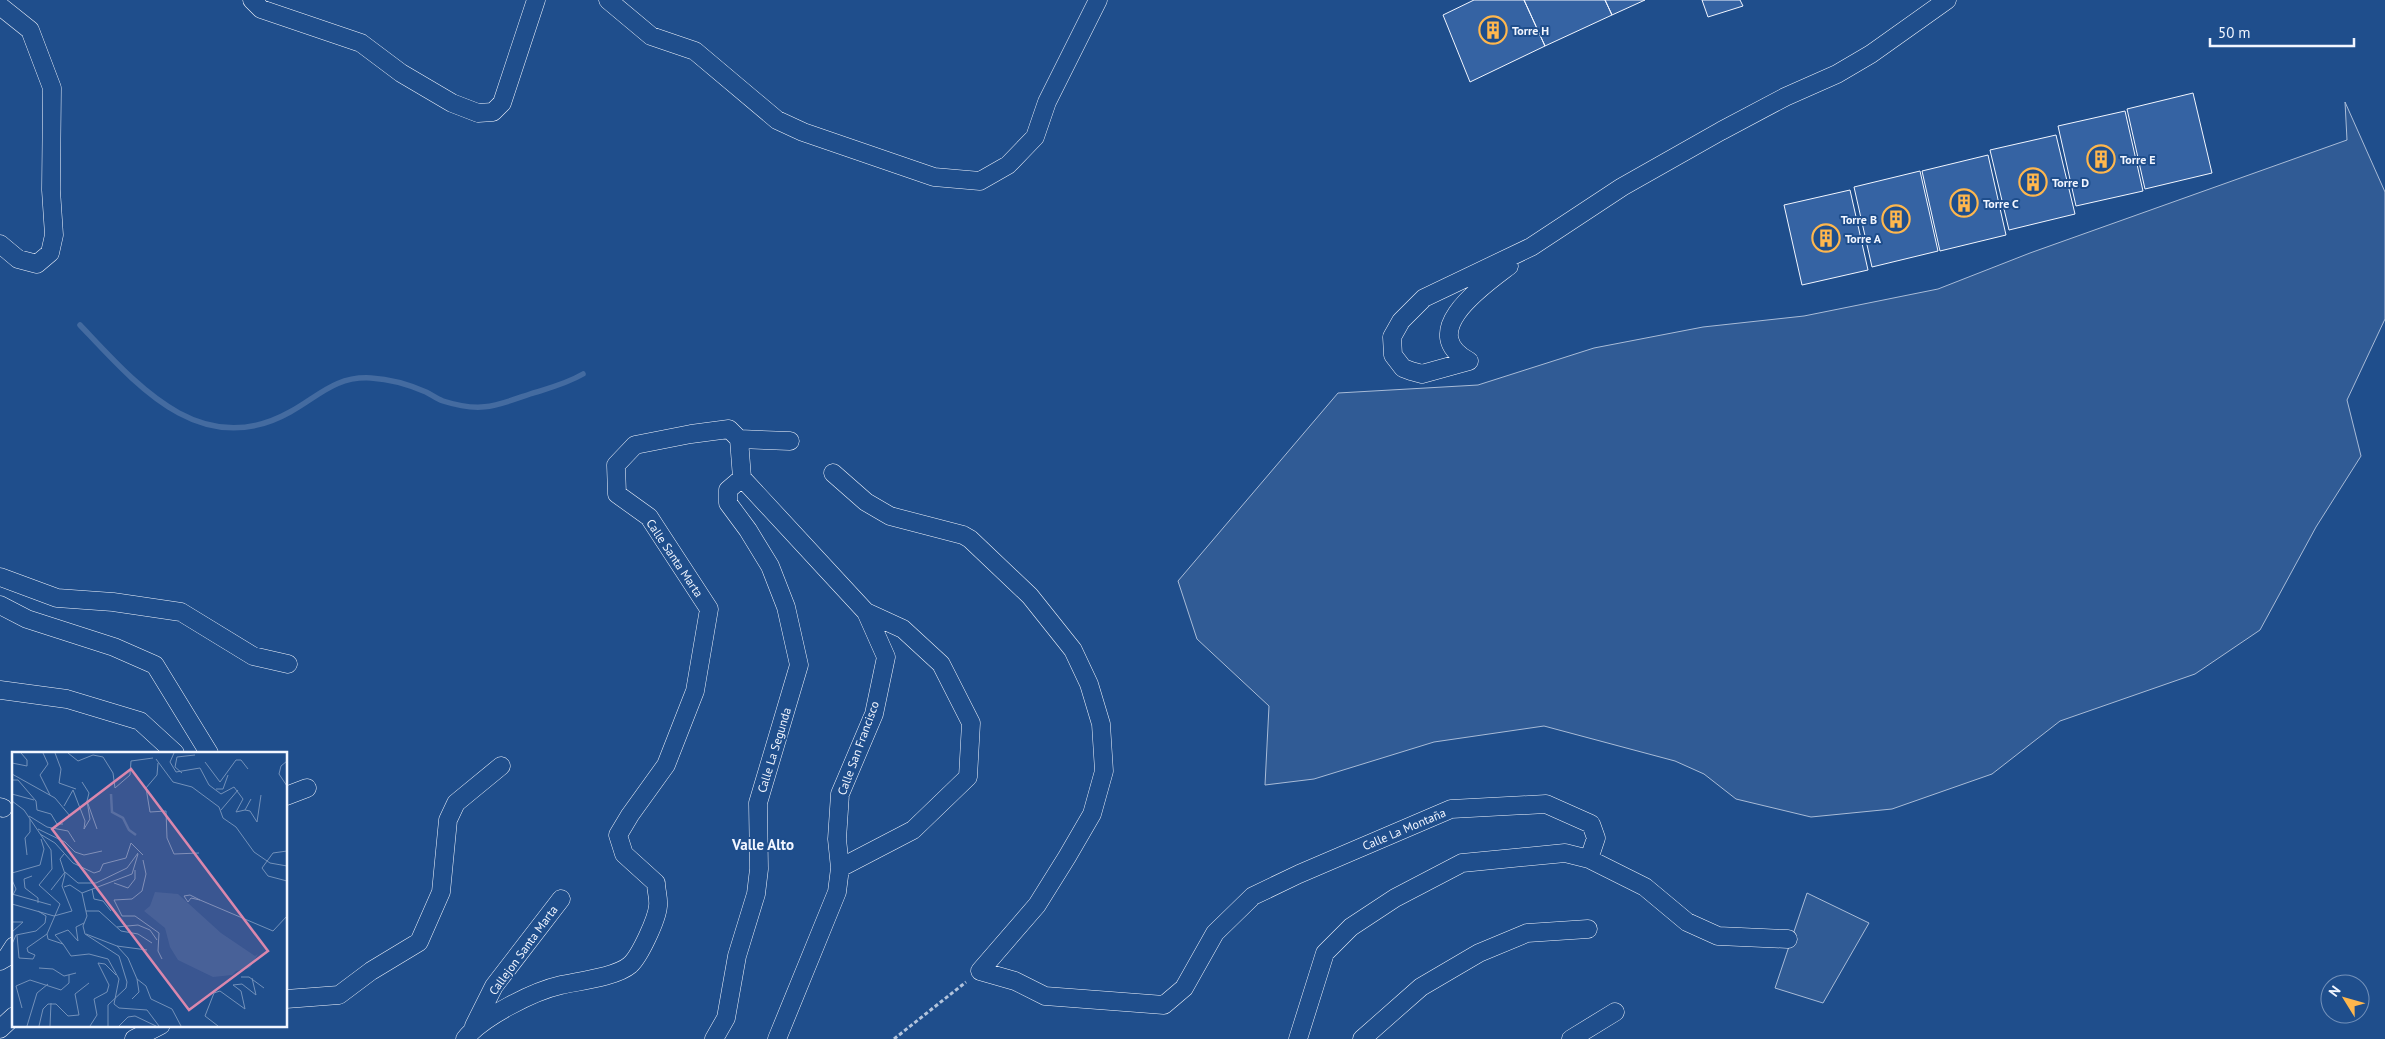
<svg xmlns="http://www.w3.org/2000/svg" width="2385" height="1039" viewBox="0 0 2385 1039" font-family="'PT Sans',sans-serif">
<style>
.green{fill:#305b95;stroke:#a8bbd7}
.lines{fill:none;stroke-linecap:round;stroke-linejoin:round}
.stream{stroke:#446ba0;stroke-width:5.5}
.building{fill:#3563a3;stroke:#f2f6ff}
.street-casing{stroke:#f2f6ff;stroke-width:19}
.path{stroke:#b3c4dc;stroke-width:3;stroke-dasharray:4 2.5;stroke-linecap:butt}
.street{stroke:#1f4e8c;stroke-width:18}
.labels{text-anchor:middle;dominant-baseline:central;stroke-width:4;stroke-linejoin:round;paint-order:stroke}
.poi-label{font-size:12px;font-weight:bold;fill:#f2f6ff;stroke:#1f4e8c;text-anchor:start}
.street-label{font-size:12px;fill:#f2f6ff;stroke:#1f4e8c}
.quarter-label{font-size:15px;font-weight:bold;fill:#f2f6ff;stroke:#1f4e8c}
.inset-river{fill:none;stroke:#446ba0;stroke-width:2.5}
.inset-road{fill:none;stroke:#7391ba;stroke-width:1}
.view{fill:#da87ad;fill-opacity:0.15;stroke:#da87ad;stroke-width:2.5}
.inset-edge{fill:none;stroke:#f2f6ff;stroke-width:2.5}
</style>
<rect width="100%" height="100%" fill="#1f4e8c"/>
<!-- green -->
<path class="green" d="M2345,102L2385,192V319L2347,400L2361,456L2316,527L2260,630L2195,674L2060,721L1992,774L1892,809L1811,817L1736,799L1704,774L1675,761L1544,726L1434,742L1314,779L1265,785L1269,706L1197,639L1178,581L1338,393L1478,385L1594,348L1703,327L1804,316L1938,289L2030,253L2347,140Z
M1807,893L1869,923L1823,1003L1775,988Z"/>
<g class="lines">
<!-- stream -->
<path class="stream" d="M80,325C136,384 201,462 290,412C319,396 335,376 371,378C389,379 410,385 426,392C432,395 437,399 443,401C481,413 495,406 530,394C549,388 566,384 583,374"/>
</g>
<!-- building -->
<path class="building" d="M1474,0H1524L1545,46L1470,82L1443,15Z
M1524,0H1605L1612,15L1545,46Z
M1605,0H1645L1612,15Z
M1702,0H1740L1743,6L1708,17Z
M2193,93L2212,173L2145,189L2127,109Z
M2125,111L2143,191L2076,206L2058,126Z
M2056,135L2075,214L2009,230L1990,150Z
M1988,155L2006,235L1940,251L1922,171Z
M1920,171L1938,251L1872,267L1854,187Z
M1850,190L1868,270L1802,285L1784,205Z"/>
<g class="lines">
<!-- street casing -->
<g class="street-casing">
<path id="street" d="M252,0L261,9L361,43L401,73L452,103L478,113L493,112L502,103L536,0
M608,0L651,36L695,51L777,120L803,132L934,177L980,181L1008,165L1035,137L1047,102L1098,0
M0,6L30,30L52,88L51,190L54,235L50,253L37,264L18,259L0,244
M1469,361L1422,374L1411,371L1403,368L1393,355L1392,337L1401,321L1424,298L1531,247L1622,187L1721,131L1785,97L1837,74L1871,54L1947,0
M1469,361C1415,332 1484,285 1509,266
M739,439L742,478L866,612L886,657L874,714L840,794L837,839L840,868L837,892L777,1039
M739,439L790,441
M833,473L866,502L890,516L963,535L970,539L1030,596L1073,650L1089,684L1101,724L1104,771L1092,814L1067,857L1037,905L980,971L1015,981L1045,996L1164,1005L1184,988L1215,933L1253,896L1299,874L1451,809L1546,804L1591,824L1596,838L1589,859
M0,577L57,598L113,602L181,612L253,656L288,664
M0,605L27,619L114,647L155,665L209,753
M0,690L67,699L140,721L175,753
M286,796L307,788
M0,807L3,808
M840,868L913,830L968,777L971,723L941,664L903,629L866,612
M0,961L7,957L14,946
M286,999L339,995L371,971L419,942L441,892L448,820L456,803L501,766
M474,1026L494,986L561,899
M0,1029L14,1016
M134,1039L161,1025
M465,1039C482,1017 534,991 561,985C579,981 616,977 630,965C640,956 657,919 658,906C659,899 656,890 656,883L624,854L618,835L630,815L666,765L695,691L709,609L649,517L617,494L616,465L635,445L691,434L729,429L739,439
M714,1039L726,1018L737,956L756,894L759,869L758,803L799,665L786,607L770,566L748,530L728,503V490L742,478
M1298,1039L1325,953L1351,927L1395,898L1462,863L1565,853L1589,859L1645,887L1687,922L1718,936L1788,939
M1362,1039L1421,987L1479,953L1527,933L1588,929
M1571,1039L1615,1012"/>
</g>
<!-- path -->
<path class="path" d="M894,1039L966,982"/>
<!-- street -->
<use href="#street" class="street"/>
</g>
<!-- icons -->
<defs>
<g id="building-ring" transform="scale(1.4375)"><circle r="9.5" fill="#1f4e8c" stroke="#ffb74d" stroke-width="1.5"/><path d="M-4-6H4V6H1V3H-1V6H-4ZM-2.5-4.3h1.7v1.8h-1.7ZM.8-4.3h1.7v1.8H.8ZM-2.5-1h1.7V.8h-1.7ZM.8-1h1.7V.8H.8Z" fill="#ffb74d"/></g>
</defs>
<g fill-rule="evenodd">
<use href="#building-ring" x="1493" y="30"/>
<use href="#building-ring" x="2101" y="159"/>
<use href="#building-ring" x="2033" y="182"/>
<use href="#building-ring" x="1964" y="203"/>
<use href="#building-ring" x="1896" y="219"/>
<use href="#building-ring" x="1826" y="238"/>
</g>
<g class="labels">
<!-- poi labels -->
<g class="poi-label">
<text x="1512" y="30">Torre H</text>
<text x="2120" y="159">Torre E</text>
<text x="2052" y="182">Torre D</text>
<text x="1983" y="203">Torre C</text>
<text x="1877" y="219" text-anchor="end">Torre B</text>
<text x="1845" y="238">Torre A</text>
</g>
<!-- street labels -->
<g class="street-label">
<text transform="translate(675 558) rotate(56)">Calle Santa Marta</text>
<text transform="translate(858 748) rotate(-70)">Calle San Francisco</text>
<text transform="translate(774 750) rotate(-73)">Calle La Segunda</text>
<text transform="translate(1404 829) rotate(-23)">Calle La Montaña</text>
<text transform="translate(523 950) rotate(-54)">Callejon Santa Marta</text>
</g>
<!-- quarter labels -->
<g class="quarter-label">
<text x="763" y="844">Valle Alto</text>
</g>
</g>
<!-- overview -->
<g transform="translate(12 752)">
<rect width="275" height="275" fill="#1f4e8c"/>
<path d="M143,140L166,142L209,181L243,204L246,202L238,216L224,219L220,223L201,225L166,208L158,195L153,176L132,159L138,154Z" fill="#305b95"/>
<path class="inset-river" d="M99,42L100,60L111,66L117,78L124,83"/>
<path class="inset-road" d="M31,1L36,12L28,23L38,43M43,1L49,17L47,31L64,37M56,1L66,9L81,3L91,5L101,21L103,36L118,23L119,9L141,6M162,1L158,10L164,20L188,16L197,33L209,42L222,35L231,47L224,60M144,7L161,30L180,35L207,55L211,66L224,75L242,100L258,111L275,114M275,9L269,14L267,22L275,34M193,10L208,30L224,8H229L236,17M0,11L15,14V8L9,1M146,11L145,23L134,36L138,60L154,59L155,86L162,102L187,101M170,21L163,15L165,5L183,3M0,22L43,46L58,64M0,28H6L24,49L25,58L39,62L45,72H51M70,30L77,41L75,49M204,37H211L216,23M0,42L22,48M0,49L12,58L39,98L40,117L27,133L48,152L35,182L36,187L51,192L59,204L77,202L96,207L107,227L102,252L107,256L135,258L147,274M52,54L61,38L73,69L72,77L78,67L75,49L85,77M209,58L226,38M233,58L238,59L245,70L249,43M224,60L233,58L239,47M17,64L35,75L56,79L63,90M26,77L53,90L63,100L72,103L90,99M28,82L43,91L61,111L82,121L88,119L91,112L114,106L119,91L131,103M275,99L261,101L250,116L256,124L275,129M15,103L13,86L18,80V67M131,108L134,122L130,139L120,147L102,148L110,164H123L147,181L146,199L150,207M0,121L28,113L32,97L29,87M20,124L12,127L13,136L26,146V151M0,128L4,137L1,143M102,131L116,136L123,127V118M52,135L58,133L70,141M80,137L82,147L91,149L99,159M39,138L53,120L66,131H84L115,116L126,101M70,141L75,164L71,174L73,182L107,204L115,230L114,236L96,253V274M70,141L120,122L126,102M0,142L39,153M188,148L178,143L172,144L176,150L179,146L188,148L261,179L275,164M0,152L42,164L60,159L50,134L53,122L48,107L52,102M74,159H87L109,179L126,182L140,191M0,170H11L0,180M105,175L126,173L138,178L145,188M74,182L105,194L116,206L125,227L134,234L139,247L160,257L169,274M5,183L7,206L21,207L23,203L16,200L15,196L35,182M0,192L4,183L24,179L33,171L34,164L26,159M51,192L43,183L56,178L66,189L64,175L72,171M105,194L135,198M27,216L41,217L52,224L64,221M229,225H237L252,236M120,247L127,240L125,227M10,256L4,234L18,228L49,238L57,231V223M15,274L25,241L36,232M27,274L31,257L36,252H44L56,264L67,263L63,242L77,231M38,274L39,251M78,274L85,263L82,247L95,240L97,233L86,211L93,212L104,223M107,274L116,265L123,264L144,274M206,274L193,264L202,241L208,239L233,257L229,239L221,233L230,232L244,243L240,226"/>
<path class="view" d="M119,17L256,199L177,258L40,77Z"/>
<rect width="275" height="275" class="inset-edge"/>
</g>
<!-- north arrow -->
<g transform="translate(2345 999) rotate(307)"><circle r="24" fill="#1f4e8c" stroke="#7391ba"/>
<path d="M0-4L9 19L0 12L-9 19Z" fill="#ffb74d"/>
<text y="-8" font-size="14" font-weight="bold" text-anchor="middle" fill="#f2f6ff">N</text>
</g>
<!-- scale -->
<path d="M2210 38v8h144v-8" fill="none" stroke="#f2f6ff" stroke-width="2.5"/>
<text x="2218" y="38" font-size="15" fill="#f2f6ff" stroke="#1f4e8c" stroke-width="4" paint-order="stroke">50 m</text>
</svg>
